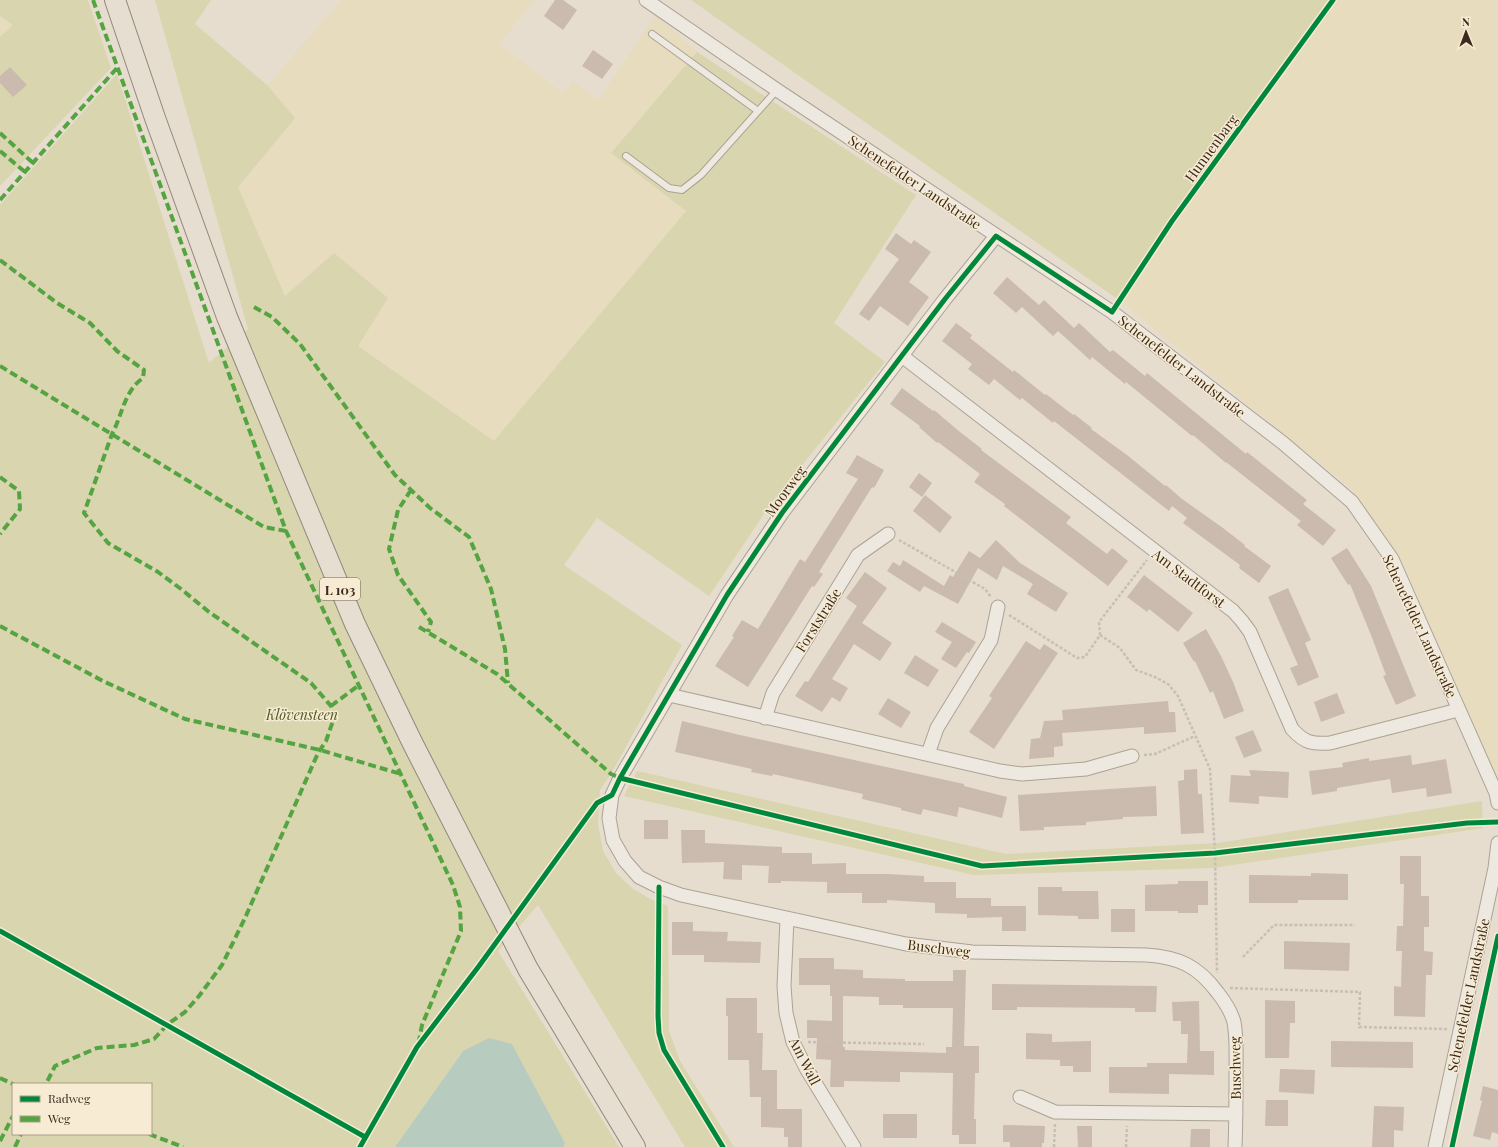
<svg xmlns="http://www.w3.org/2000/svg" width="1498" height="1147" viewBox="0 0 1498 1147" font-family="'Playfair Display',serif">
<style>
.farmland{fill:#e7dcbe}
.green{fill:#d8d5af;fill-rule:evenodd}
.water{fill:#b8cbbf}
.building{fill:#cabbae;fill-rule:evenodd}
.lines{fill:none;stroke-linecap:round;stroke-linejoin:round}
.service-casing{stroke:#aba296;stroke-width:8}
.minor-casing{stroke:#aba296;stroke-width:15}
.primary-casing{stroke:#91887d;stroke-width:22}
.path{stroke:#c7bfb6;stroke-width:2.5;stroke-dasharray:3 2;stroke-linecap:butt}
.service{stroke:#eee9e0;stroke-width:6}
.minor{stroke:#eee9e0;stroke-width:13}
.primary{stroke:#e6ded1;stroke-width:20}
.path-bridge{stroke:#c7bfb6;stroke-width:2.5;stroke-dasharray:3 2;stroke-linecap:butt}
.quiet{stroke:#54a441;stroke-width:4;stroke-dasharray:8 4;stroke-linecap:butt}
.cycleway-casing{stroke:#f7ebd3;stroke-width:8}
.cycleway{stroke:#00873e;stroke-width:5}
.labels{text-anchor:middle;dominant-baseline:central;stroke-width:3;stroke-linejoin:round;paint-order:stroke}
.shield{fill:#f7ebd3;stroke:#736454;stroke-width:1}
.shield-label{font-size:13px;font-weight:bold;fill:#3b2a1d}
.street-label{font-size:14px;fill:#3b2a1d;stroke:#f7ebd3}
.park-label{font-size:14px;font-style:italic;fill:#4e5923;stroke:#f7ebd3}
</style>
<rect width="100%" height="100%" fill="#e6ddce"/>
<!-- farmland -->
<path class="farmland" d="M342,0H535L499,44L563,93L573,82L598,100L656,15L697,52L611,153L686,211L494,441L357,346L334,253L285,296L238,187L295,118L267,85Z
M1333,0H1498V780L1397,555L1352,489L1116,298Z
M0,16L14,25L0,37Z"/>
<!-- green -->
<path class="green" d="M0,0H88L111,68L0,186V37L13,25L0,16Z
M155,0H211L195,24L267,85L295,118L238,187L285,296L334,253L388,298L358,346L494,441L686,211L611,153L697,52L916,195L834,323L885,362L770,505L709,596L597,518L564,565L682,645L611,774L600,790L598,824L603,851L616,873L633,889L652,900L668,906L669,1031L680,1061L734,1147H685L538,905L498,951L619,1147H564L565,1143L512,1044L463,1051L395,1147H0V205L117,74L209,363L248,329ZM13,1084H151V1134H13Z
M691,0H1333L1116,298Z
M637,771L1006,854L1218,843L1482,801L1483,828L1212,868L974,875L624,796Z"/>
<!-- water -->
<path class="water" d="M489,1038L512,1044L565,1143L564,1147H395L463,1051Z"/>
<!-- building -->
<path class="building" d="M555,0H563L577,10L563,30L544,16Z
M593,50L613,64L602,79L582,66Z
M10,67L27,85L13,97L0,83V76Z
M896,233L911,244L914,240L931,252L909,282L929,297L908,326L880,306L869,321L859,314L899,259L885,249Z
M1007,277L1039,305L1044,300L1074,328L1079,323L1110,352L1113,350L1145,376L1147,373L1246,454L1247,452L1307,500L1303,504L1336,530L1323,546L1297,525L1301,521L1226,462V463L1193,435L1192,436L1126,382L1125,384L1092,357L1090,360L1058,331L1053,336L1022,307L1016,313L993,293Z
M956,323L972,335L970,338L1013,372L1014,370L1045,395L1046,394L1073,415L1074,414L1092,428L1091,429L1127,455L1165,486L1166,485L1182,499L1223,528L1245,545L1244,546L1271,566L1259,583L1239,568L1240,565L1183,523L1187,518L1172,506L1169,511L1054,421L1053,423L1022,398L1020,400L994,379L989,385L968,369L972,364L942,341Z
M902,388L933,411L934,410L960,432L982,449L981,450L1071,517L1066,523L1107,554L1112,548L1128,561L1108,586L1004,506L1005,504L974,482L980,474L938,442L937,443L919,427L920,426L890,404Z
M857,455L884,470L874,488L872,487L819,572L823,574L814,587L812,586L748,687L715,666L734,637L732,636L742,620L758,629L800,559L805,562L858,479L846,473Z
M919,473L932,483L922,497L909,487Z
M925,495L952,517L940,533L913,511Z
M996,540L1020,563L1068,593L1056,612L1027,594L1033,584L1003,566L997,580L978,568L958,604L924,586L920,592L887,571L893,562L900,566L903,560L944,586L950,575L953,577L969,551L980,558Z
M1347,548L1371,586L1416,696L1396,705L1383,676L1386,675L1371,635L1350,584L1348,585L1331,558Z
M865,572L887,588L862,623L892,643L880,661L854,644L832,679L848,688L840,702L832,697L822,712L795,696L805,681L808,682L857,606L846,598Z
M1144,575L1193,613L1178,632L1149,609L1147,612L1127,597Z
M1288,588L1311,640L1305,643L1319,677L1298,686L1290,668L1298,665L1268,597Z
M942,622L976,642L969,653L967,652L956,668L941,659L952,642L935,632Z
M1206,629L1221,656L1233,682L1244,711L1224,719L1213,691L1210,693L1195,661L1194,662L1183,643Z
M1026,641L1040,650L1044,644L1058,653L994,749L969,732L992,698L989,696Z
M915,655L939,670L928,687L904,673Z
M1337,693L1345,713L1321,722L1314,702Z
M888,698L911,712L901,728L878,714Z
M1168,701L1169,712H1175L1176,732L1144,734V727L1062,733L1063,746L1054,747V757L1029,759L1031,739L1040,738L1044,721L1063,720L1062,710Z
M682,721L740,735L964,784V786L1007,797L1002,818L959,807L957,817L923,809L921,815L901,810V808L862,799L863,794L773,774L772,776L751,772L752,769L675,752Z
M1253,730L1262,751L1244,758L1235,737Z
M1411,755L1412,765L1446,759L1452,793L1427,797L1426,788L1392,793L1390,779L1337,788V791L1312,795L1309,771L1343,767L1342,763L1369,758V761Z
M1197,769L1198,794H1202L1204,833L1181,834L1178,781L1184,780V770Z
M1249,770L1289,772L1288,798L1259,796V804L1229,802L1231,775L1251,776Z
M1156,786L1157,816L1123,817V819L1086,822V825L1044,827V830L1020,831L1018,795Z
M644,820H668V839H644Z
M681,830H705V843L782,847V853H812V864L846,863V874H887L924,876V882H956V898H991V906H1026V931H1002V917L967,918V914L935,913V903L887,900V903H862V893H827V882L781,881V883H768L769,866L742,865V880L723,879L724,862L682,863Z
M1400,856H1421V896H1429V927H1424V951L1433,952L1432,975H1426L1425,1017L1394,1016V986L1401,987L1402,951H1396L1397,926H1403L1404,884H1400Z
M1311,873L1348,874V900H1298V903H1249V875L1311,876Z
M1178,881H1208V905H1198V913H1178V911H1145V885L1178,884Z
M1038,887H1062V891H1098L1099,919H1078V916L1038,915Z
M1111,909H1135V932H1111Z
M672,922H693V931L728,932L727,941L761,942L760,963L704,962V955H672Z
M1284,941L1350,943L1349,971L1284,969Z
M799,958H834V969L863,970V978L905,979V981H953V970H966L964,1046H979V1073H975L974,1119H976V1144H959V1135H952L953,1073L900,1072V1082L844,1081V1087H830L831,1060L816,1059L817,1038H807V1020L832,1021V996H830V985H799ZM843,996L879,997V1005H903V1008H953L952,1047H946V1053L845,1050V1047H843Z
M992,984L1157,986L1156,1012H1135V1008L1017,1007V1010H992Z
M726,998H757V1033H763L762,1070H777V1109H802V1147H788V1137H784V1128L761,1127V1097H750L749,1060H728V1016H726Z
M1265,1000L1295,1001V1023H1290L1289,1058H1265Z
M1199,1001L1200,1051H1214V1075L1169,1074V1094L1109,1093V1067H1147V1063H1187L1188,1034H1181V1021H1173L1172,1002Z
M1026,1033L1052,1034V1042L1091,1041V1072H1073V1066H1060V1060L1026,1059Z
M1331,1041L1413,1042V1068L1331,1067Z
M1280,1069L1315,1070L1314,1094L1279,1092Z
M1483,1086L1498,1090V1134L1492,1132L1490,1140L1473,1136L1482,1101L1480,1100Z
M1266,1100H1288V1126H1265Z
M1374,1106L1404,1107L1403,1131L1394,1130V1147H1372Z
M883,1114H917V1138H883Z
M1003,1125L1045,1126L1044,1143H1042V1147H1010V1142H1003Z
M1077,1126H1092V1147H1078Z
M1191,1129H1210V1147H1190Z"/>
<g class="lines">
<!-- service casing -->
<g class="service-casing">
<path id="service" d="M652,34L758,111
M626,156L669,188L682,190L701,175L777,90"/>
</g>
<!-- minor casing -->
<g class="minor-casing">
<path id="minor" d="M646,0L777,90L1112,312L1283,443L1352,502L1392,559L1496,793L1498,803
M996,236L945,299L782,513L727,595L620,778L612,795L609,818L613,840L625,861L639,877L659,887L681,895L906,944L972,952L1146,955C1179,957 1198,966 1218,993C1225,1002 1231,1011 1234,1022C1237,1038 1236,1055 1236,1071C1236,1096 1236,1122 1235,1147
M902,356L1233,611L1242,621L1250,632L1292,729C1305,743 1311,744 1330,743L1458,710
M669,695L1000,771L1022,774L1086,769L1132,756
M765,718L773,693L858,555L888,534
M928,754L937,728L991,640L998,607
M787,919L784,986L786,1013L793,1042L806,1068L854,1147
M1020,1097L1055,1112L1236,1114
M1435,1147L1495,868L1498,843"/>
</g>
<!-- primary casing -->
<g class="primary-casing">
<path id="primary" d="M115,0L155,118L227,317L355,624L412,742L528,969L635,1147"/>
</g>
<!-- path -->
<path class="path" d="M899,540L985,589L991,597
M1009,615L1077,658L1085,657L1100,635L1099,622L1147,560
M1100,635L1120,648L1136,670L1155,677L1168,684L1178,696L1210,769L1215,853L1217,973
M1144,755L1155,754L1195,736
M535,888L597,802
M1243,957L1274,925H1355
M1230,988L1360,992L1359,1027L1447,1029
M808,1042L924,1044
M417,1047L479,966
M1054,1147L1055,1124
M1126,1147L1127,1126"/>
<!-- service -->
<use href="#service" class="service"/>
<!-- minor -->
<use href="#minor" class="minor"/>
<!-- primary -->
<use href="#primary" class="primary"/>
<!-- path-bridge -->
<path class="path-bridge" d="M479,966L535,888"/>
<!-- quiet -->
<path class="quiet" d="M93,0L286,531L453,885L460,907L461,931L422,1025L419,1041
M0,133L33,163
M0,151L25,172
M0,200L117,68
M0,260L57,303L90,323L117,351L144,370L143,378C124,391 122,416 112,434L84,513L108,543L158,572L181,589L209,612L311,683L331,706L334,718L326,741L318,753L245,918L222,965L199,996L185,1012L168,1024L154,1039L134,1045L97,1048L55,1066L46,1084
M254,307L272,317L300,344L395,475L430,508L469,537L491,589L505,649L508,683
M0,366L264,527L286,531
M0,477L19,491L20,509L0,534
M411,490L398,510L389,549L398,575L431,622L428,632
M0,626L103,681L185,719L320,750L401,774
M419,627L497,674L611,774L623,779
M331,706L359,685
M0,1078L13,1084
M149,1134L183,1147
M0,1141L13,1116
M15,1147L21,1134"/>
<!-- cycleway casing -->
<g class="cycleway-casing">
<path id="cycleway" d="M620,778L982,866L1215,853L1467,823L1498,822
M659,887L658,1016L659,1033L664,1050L723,1147
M0,931L365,1137
M360,1147L417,1047L479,966L597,803L612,795L620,778L727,595L782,513L945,299L996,236L1112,312L1172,221L1333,0
M1452,1147L1498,936"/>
</g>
<!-- cycleway -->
<use href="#cycleway" class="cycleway"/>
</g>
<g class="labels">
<!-- shield labels -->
<rect class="shield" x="320" y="578" width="40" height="22" rx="3"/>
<g class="shield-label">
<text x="340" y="589">L 103</text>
</g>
<!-- street labels -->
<g class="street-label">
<text transform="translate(1211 148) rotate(-54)">Hunnenbarg</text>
<text transform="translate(915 182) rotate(34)">Schenefelder Landstraße</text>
<text transform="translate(1182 366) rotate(38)">Schenefelder Landstraße</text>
<text transform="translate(785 491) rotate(-54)">Moorweg</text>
<text transform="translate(1189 578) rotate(37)">Am Stadtforst</text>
<text transform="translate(818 620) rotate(-58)">Forststraße</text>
<text transform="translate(1420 626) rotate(65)">Schenefelder Landstraße</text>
<text transform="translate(939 948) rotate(7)">Buschweg</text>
<text transform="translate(1468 995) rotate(-78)">Schenefelder Landstraße</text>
<text transform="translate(805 1061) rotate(63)">Am Wall</text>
<text transform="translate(1235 1068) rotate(-91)">Buschweg</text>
</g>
<!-- park labels -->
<g class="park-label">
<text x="302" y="714">Klövensteen</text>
</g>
</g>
<!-- legend -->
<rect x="12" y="1083" width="140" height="52" fill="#f7ebd3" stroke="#ac9e8a"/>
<rect x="20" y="1096" width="20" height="6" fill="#00873e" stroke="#ac9e8a"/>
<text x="48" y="1103" font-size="12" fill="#3b2a1d">Radweg</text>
<rect x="20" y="1116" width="20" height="6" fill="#54a441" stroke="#ac9e8a"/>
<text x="48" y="1123" font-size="12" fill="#3b2a1d">Weg</text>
<!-- north arrow -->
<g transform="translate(1466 32) rotate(359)" stroke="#f7ebd3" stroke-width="3" paint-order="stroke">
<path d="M0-3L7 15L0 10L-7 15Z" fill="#3b2a1d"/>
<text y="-6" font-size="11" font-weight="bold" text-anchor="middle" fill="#3b2a1d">N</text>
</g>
</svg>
